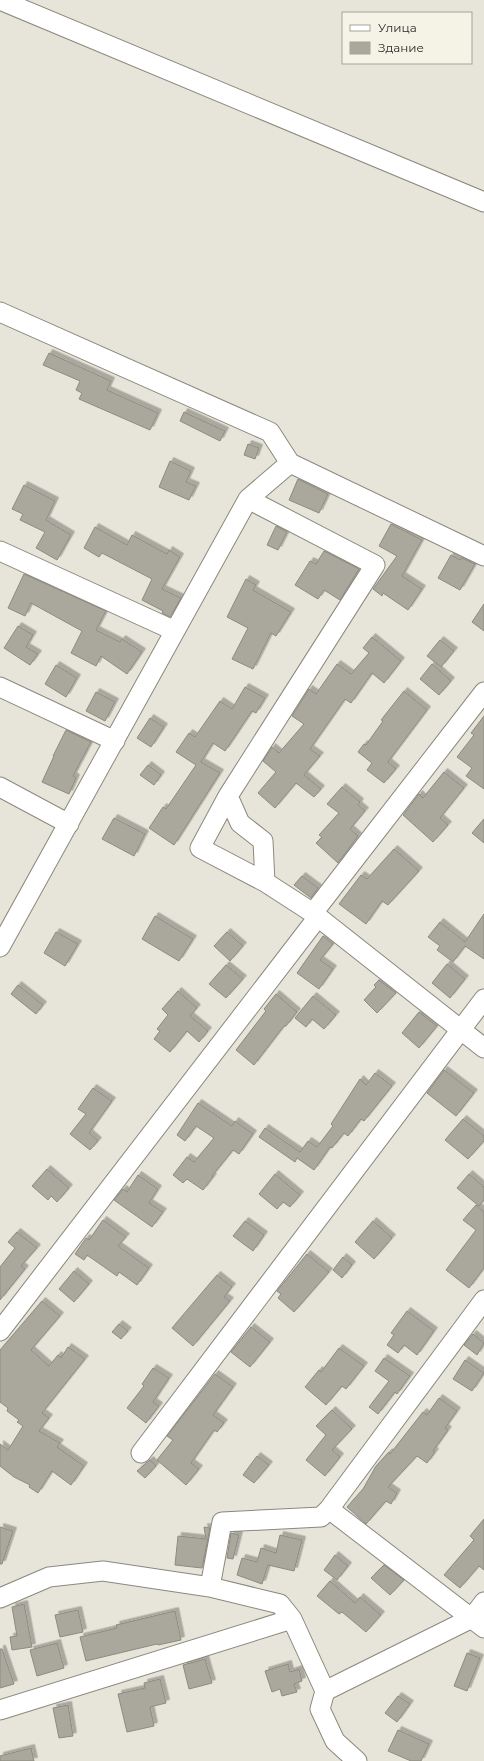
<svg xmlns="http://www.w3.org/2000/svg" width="484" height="1761" viewBox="0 0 484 1761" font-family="Montserrat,sans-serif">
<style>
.building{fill:#aaa89c;stroke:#8d8b80;filter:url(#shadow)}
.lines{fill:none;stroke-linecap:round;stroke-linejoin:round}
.minor-casing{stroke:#8b887d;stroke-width:21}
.minor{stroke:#fff;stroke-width:19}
</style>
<defs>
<filter id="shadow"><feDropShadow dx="3.5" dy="-3.5" stdDeviation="0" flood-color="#0004"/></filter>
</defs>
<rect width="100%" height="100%" fill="#e7e5d9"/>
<!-- building -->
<path class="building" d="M49,353L111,381L107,390L158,413L150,430L79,399L82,393L76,390L80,381L43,365Z
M184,412L225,431L220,441L180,421Z
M248,444L259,448L255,459L244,455Z
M170,461L191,471L186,482L196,486L189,500L159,487Z
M298,479L328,494L319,513L289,500Z
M24,485L55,501L46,520L71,535L57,560L36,548L45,532L20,520L23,514L12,509Z
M391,524L422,540L402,576L422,589L408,610L383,593L382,596L373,589L397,556L379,546Z
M276,526L287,532L278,550L267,545Z
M95,527L127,545L132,535L167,554L169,550L180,557L162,589L181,598L170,617L162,613L163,611L142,600L152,579L102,553L99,557L84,548Z
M324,551L359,569L340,600L324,590L318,599L295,585L310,561L316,564Z
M451,555L460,560L462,558L475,564L460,590L438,578Z
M24,574L106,611L96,630L120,642L122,639L142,652L127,674L101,656L96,666L71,653L82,631L31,603L25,616L8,608Z
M246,579L256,585L253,590L291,612L276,636L271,633L253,669L232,659L248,628L227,617Z
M484,604V631L472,622Z
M18,626L33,635L26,647L38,654L30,665L4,648Z
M372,637L401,661L384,683L372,673L351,703L345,699L310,749L320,756L304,775L321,789L314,797L296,783L275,808L258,793L276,772L263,761L272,747L279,753L304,724L292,716L309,689L316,694L337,664L351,674L369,653L363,648Z
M440,640L454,651L441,667L427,656Z
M432,664L451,681L439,695L420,679Z
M56,665L77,678L66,697L45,684Z
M245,687L265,698L256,713L252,711L225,751L213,743L201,762L220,773L174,845L149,828L163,807L166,809L196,765L176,752L189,733L195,737L220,701L232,709Z
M404,691L427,710L388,762L396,769L384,783L367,770L372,763L358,752L364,744L366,745L383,721L381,720Z
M96,692L115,702L105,721L86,711Z
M484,716V789L466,776L472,768L457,757L474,735L471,733Z
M150,718L164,727L151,747L137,738Z
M66,730L91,742L73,776L76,778L69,794L42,782L54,756H53Z
M148,765L161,775L154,785L140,775Z
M444,772L464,788L440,818L448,825L433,842L403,815L419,794L423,798Z
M342,787L360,802L358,805L365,811L350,829L358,836L338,863L316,843L322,837L319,835L339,813L327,804Z
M114,818L145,834L134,856L102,839Z
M484,819V843L472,833Z
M394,849L419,871L388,905L382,901L366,924L339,904L361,875L367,879Z
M302,876L318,888L311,898L294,885Z
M484,914V959L465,946L453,962L437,950L440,946L428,937L440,922L465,942Z
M155,916L193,939L179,961L142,939Z
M56,932L78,944L65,966L44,953Z
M227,932L243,946L230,961L214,946Z
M323,936L333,944L320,960L333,969L319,989L297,973Z
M447,964L465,979L450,998L432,983Z
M226,965L243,979L226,998L209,984Z
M379,980L396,993L377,1013L364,1000L376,987L374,985Z
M18,985L43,1005L36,1014L11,994Z
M178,991L197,1008L190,1016L208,1031L199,1042L187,1031L170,1052L154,1039L160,1031L157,1029L168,1015L162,1009Z
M276,994L297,1012L286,1026H284L254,1065L236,1050L266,1011L264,1009Z
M313,996L336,1015L324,1029L312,1019L306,1027L295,1018Z
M419,1012L437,1026L419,1048L402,1033Z
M444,1070L474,1093L456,1116L427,1093Z
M375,1073L392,1086L364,1121L361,1119L348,1136L344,1133L332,1148L330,1147L314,1170L297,1158L295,1162L259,1137L265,1128L300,1152L308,1141L317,1147L333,1126L331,1124L360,1079L366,1085Z
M93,1088L112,1101L89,1133L98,1141L90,1150L70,1134L86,1114L78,1109Z
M198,1103L232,1126L235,1121L253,1134L239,1154L233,1150L212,1176L213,1177L203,1190L187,1179L183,1183L173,1175L187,1157L194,1162L214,1138L196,1126L185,1141L177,1135Z
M463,1119L484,1136V1141L468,1159L445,1140Z
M47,1169L69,1188L57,1202L51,1196L48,1200L32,1186Z
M275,1174L300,1195L290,1207L283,1202L277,1209L259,1194Z
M469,1174L484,1187V1200L479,1206L457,1188Z
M138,1175L158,1189L149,1203L163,1212L152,1227L114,1200L123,1189L127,1192Z
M476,1205L484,1212V1268L469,1288L446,1270L476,1230L463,1220Z
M103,1220L126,1237L118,1246L149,1268L137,1285L119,1272L117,1276L87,1255L84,1260L75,1254L86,1238L89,1240Z
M245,1221L264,1235L253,1251L233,1236Z
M373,1221L392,1238L374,1259L355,1242Z
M17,1232L37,1248L21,1266L25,1269L0,1300V1267L15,1248L8,1242Z
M307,1254L329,1272L294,1312L278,1298L281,1294L277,1291Z
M343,1257L352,1265L342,1278L333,1270Z
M74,1271L89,1284L74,1302L59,1289Z
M217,1275L232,1287L224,1297L230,1301L193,1346L172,1328Z
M42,1301L60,1316L31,1350L49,1366L58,1355L61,1358L68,1347L85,1359L42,1413L49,1418L39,1431L60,1443L57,1447L84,1466L71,1485L52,1471L38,1493L29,1487L30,1485L14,1477L0,1466V1444L8,1450L23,1426L17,1422L19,1420L7,1411L8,1408L0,1402V1350Z
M407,1311L434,1331L417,1355L404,1345L398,1353L387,1345L394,1335L391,1333Z
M119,1324L128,1331L121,1339L112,1332Z
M251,1327L270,1342L250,1367L231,1352Z
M473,1334L484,1343L477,1355L464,1345Z
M339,1348L364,1366L346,1389L342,1386L326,1405L305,1387L319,1370L321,1372Z
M384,1358L410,1376L397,1394L395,1392L378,1414L369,1407L389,1381L375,1371Z
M465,1360L484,1373L472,1391L453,1379Z
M153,1368L169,1378L153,1402L159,1406L146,1423L127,1408L144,1386L142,1384Z
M215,1374L233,1387L213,1415L224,1423L217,1432L214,1430L191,1463L199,1469L186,1485L157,1460L173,1440L167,1436Z
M439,1398L457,1411L445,1428L448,1430L433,1451L435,1452L427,1463L417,1456L388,1487L397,1493L391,1504L386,1501L366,1524L347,1507L363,1489L376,1466L389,1452L390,1454L423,1412L427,1415Z
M332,1410L352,1429L332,1450L340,1457L325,1476L306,1460L326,1435L316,1426Z
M257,1456L269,1465L254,1483L243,1475Z
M150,1460L156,1466L145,1478L137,1471Z
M484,1519V1570L479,1566L460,1588L444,1575L474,1540L470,1536Z
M0,1527L13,1531L2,1564H0Z
M204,1527L210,1528L202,1568L175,1565L178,1536L206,1539Z
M231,1533L239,1535L233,1559L227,1558Z
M280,1535L302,1540L294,1571L268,1565L262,1584L237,1575L242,1558L257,1562L261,1548L276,1553Z
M335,1555L348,1566L337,1580L324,1570Z
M384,1565L404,1580L390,1595L371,1578Z
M330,1581L355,1603L360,1597L381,1615L366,1632L342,1612L339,1614L317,1596Z
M24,1604L32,1647L12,1650L10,1637L17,1636L12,1607Z
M78,1610L83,1632L60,1637L55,1615Z
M175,1611L181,1640L158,1645L157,1644L86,1661L80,1637L117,1628L116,1625Z
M57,1643L64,1668L37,1676L30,1650Z
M0,1649H2L14,1684L0,1688Z
M467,1653L480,1658L467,1691L454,1686Z
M205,1659L212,1683L189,1689L183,1665Z
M288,1664L290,1672L299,1669L302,1681L294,1684L297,1692L282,1696L280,1689L272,1692L265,1671Z
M160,1679L166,1703L150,1707L154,1726L127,1732L118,1694L145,1688L144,1683Z
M398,1696L410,1704L397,1722L385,1713Z
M68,1705L73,1736L59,1738L53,1708Z
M398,1730L429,1744L421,1761H411L388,1751Z
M31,1748L34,1761H0V1756Z"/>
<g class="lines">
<!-- minor casing -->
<g class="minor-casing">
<path id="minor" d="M0,0L484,202
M0,312L270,432L290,463L484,556
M290,463L248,499L375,565L228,796L240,823L263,841L265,882L313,913
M0,551L175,631
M0,687L115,741
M0,787L69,824
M228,796L200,848L265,882
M318,917L484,1048
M0,947L248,499
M484,1300L329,1509L321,1517L222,1522L210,1587L280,1604L292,1619L325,1691L472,1618L484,1602
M0,1331L318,917L313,913L484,692
M141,1453L484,999
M329,1509L484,1628
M0,1598L49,1577L103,1571L210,1587
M325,1691L320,1709L335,1741L357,1761
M0,1710L292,1619"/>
</g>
<!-- minor -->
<use href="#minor" class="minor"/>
</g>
<!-- legend -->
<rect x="342" y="12" width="130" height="52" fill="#f5f2e6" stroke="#a5a29a"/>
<rect x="350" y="25" width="20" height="6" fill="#ffffff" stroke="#a5a29a"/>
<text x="378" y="32" font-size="12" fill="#2c2b27">Улица</text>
<rect x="350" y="42" width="20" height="12" fill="#aaa89c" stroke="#a5a29a"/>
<text x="378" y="52" font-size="12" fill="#2c2b27">Здание</text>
</svg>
